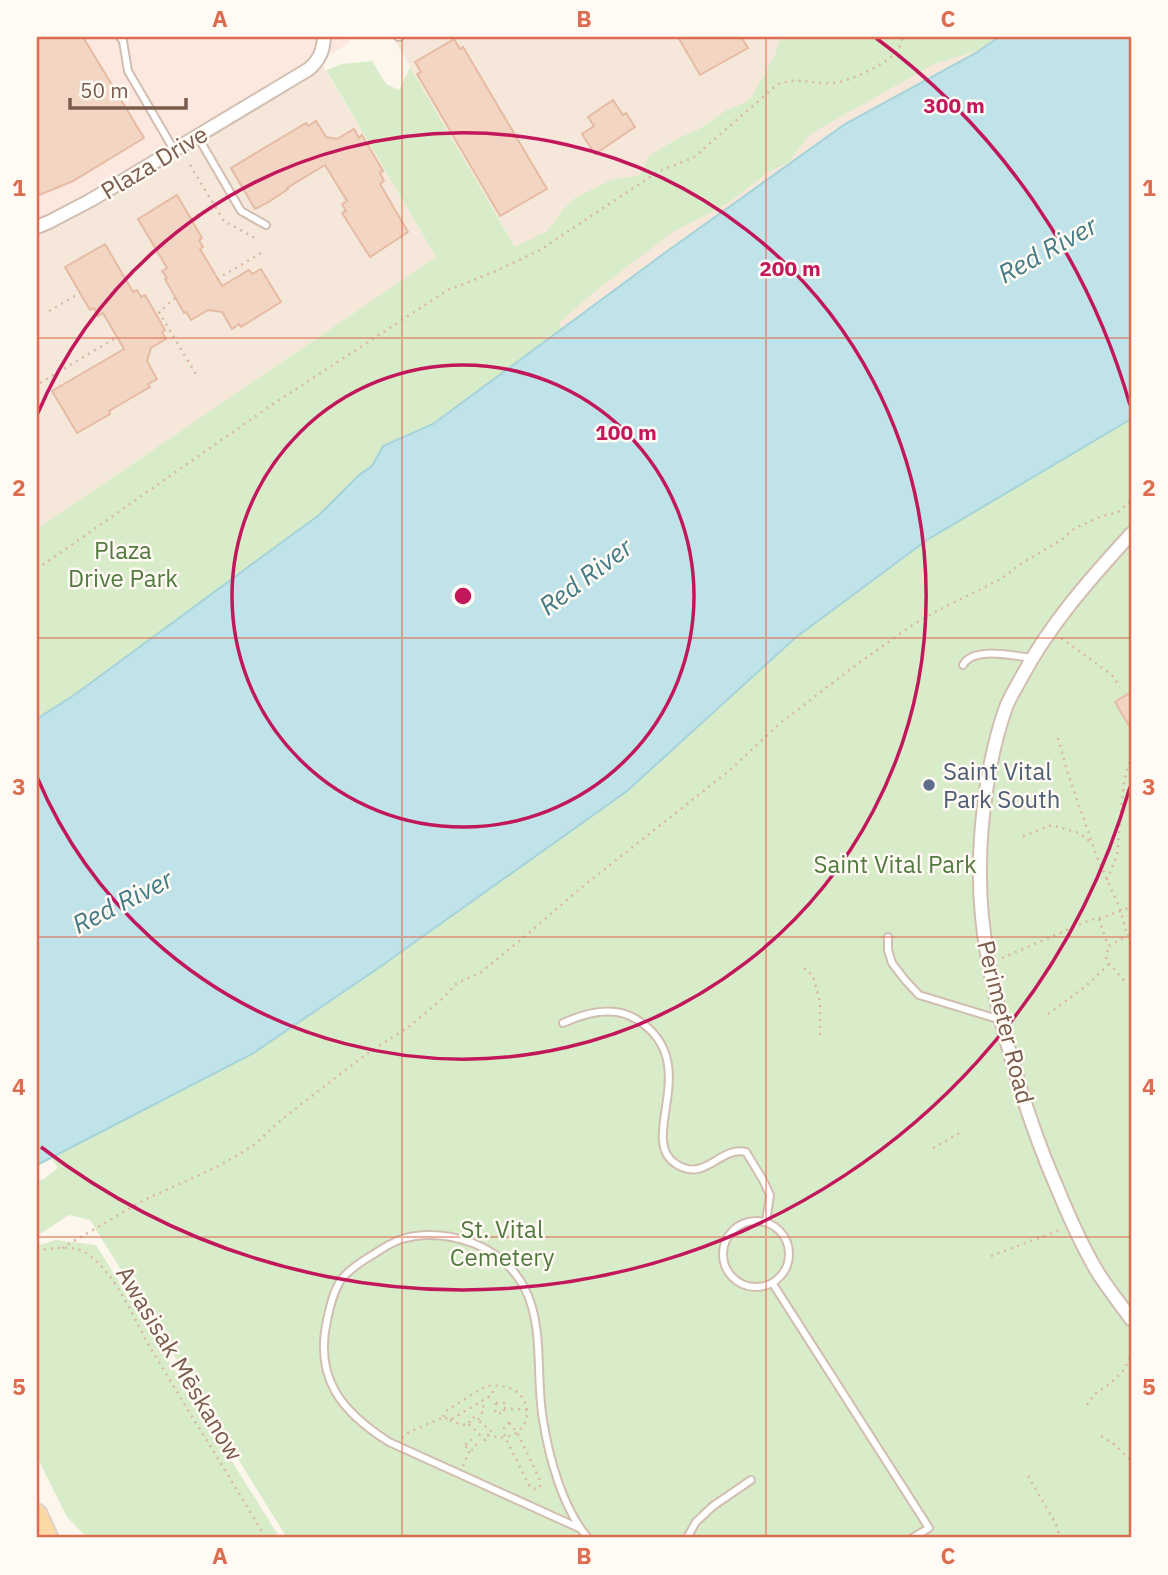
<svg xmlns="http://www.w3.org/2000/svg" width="1168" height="1575" viewBox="0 0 1168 1575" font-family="'IBM Plex Sans',sans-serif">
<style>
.residential{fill:#f5e8da}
.commercial{fill:#fde8e0}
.green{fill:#d8ecc9}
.water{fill:#bfe3e8;stroke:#a5d3da;stroke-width:2}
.building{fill:#f3d5c3;stroke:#e6bba3;stroke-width:2}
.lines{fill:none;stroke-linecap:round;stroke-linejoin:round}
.lane-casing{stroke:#d1beb0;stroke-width:10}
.street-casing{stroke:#d1beb0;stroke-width:16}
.primary-casing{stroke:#dad1cd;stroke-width:23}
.path{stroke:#d9b8a5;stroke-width:2.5;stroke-dasharray:2 5;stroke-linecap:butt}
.lane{stroke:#fff;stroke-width:6}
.street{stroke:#fff;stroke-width:12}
.primary{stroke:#fbd9a5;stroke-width:19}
.grid{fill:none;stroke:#dc6d51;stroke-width:2;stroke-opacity:0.55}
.ring{fill:none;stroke:#c2185b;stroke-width:3.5}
.service-dot{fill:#5c6f8a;stroke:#fffaf3;stroke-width:2.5}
.labels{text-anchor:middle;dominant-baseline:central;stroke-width:5;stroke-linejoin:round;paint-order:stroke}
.street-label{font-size:24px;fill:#7a5c4d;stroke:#fffaf3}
.park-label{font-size:24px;fill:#537a41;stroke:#fffaf3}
.service-label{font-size:24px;fill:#4e5e75;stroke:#fffaf3;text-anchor:start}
.water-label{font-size:26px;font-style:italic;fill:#437c86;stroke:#fffaf3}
.centre{fill:#c2185b;stroke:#fffaf3;stroke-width:3.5}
.ring-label{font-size:21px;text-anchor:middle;font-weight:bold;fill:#c2185b;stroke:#fffaf3;stroke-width:5;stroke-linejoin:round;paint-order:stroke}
.neatline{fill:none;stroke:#dc6d51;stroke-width:2.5}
.grid-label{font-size:23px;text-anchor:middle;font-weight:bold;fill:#dc6d51}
</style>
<rect width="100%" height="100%" fill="#fdf6ec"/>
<!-- residential -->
<path class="residential" d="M393,37H999L976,53L845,124L562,328Z
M320,61L436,257L37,529V227Z"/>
<!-- commercial -->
<path class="commercial" d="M37,37H343L351,42L37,227Z"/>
<!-- green -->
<path class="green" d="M781,37H994L984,49L934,64L810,134L789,162L767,173L728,203L671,233L588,297L559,323L562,328L433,424L384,446L372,466L359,475L319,515L77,693L37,719V529L436,257L326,70L342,64L372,61L386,84L399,90L410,67L515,247L546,232L563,210L575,198L611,180L640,175L650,155L677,139L701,128L725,111L744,103L752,96L775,55Z
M1131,419V1538H287L90,1220L69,1215L37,1236V1181L44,1179L58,1168L51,1157L252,1054L377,969L627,791L795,638L927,540Z
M55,1240L96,1245L280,1538H87L67,1517L37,1457V1246Z"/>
<!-- water -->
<path class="water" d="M999,37H1131V419L927,540L795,638L627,791L377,969L252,1054L37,1165V719L77,693L319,515L359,475L372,466L383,446L433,424L666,252L845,124L976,53Z"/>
<!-- building -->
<path class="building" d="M37,37H83L144,138L73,181L37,196Z
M678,37H741L748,48L700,75Z
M454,39L460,49L463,47L547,189L500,216L417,74L421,72L415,62Z
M613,100L623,115L626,113L635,127L595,154L582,134L594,126L588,117Z
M316,121L326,137L337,139L354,129L359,138L362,135L383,171L380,173L384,181L380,184L408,232L370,257L342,213L346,211L342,204L347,201L325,165L287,188L288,189L267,203L255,209L231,168L306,123L308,126Z
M177,195L202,238L199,240L203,247L200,249L222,286L249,270L252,274L261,269L281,302L241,327L239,324L232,329L222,312L208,310L191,320L186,312L184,313L165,279L167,278L162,271L167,268L138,219Z
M105,244L133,292L137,290L141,297L145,295L165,330L162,332L166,339L151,348L147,361L157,379L148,384L150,387L109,411L110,414L77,433L52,391L124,349L103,313L98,316L94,308L90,310L65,267Z
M1131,692V729L1115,702Z"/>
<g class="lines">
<!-- lane casing -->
<g class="lane-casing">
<path id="lane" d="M120,37L123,41L128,71L174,150
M398,37H400
M198,137L241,211L266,225
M963,665C973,646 1013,656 1032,658
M888,937V950L892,963L905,980L919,995L1001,1020
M563,1023C585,1013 613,1005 636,1019C706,1062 636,1139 676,1164C706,1183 719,1146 746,1152L763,1180L770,1195L766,1222
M723 1254a33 33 0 1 1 66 0a33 33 0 1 1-66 0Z
M773,1284L929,1528L912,1538
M579,1528L389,1442C342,1412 314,1379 327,1320C330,1307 333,1292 341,1280C349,1269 362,1261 374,1254C383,1248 392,1242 402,1239C432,1230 469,1237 494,1254C552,1293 533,1362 543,1420C549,1458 563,1509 588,1538
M687,1538L696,1522L713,1506L751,1480"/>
</g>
<!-- street casing -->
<g class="street-casing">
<path id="street" d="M37,227L49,222L91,200L309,69C320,59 323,51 324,37
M1131,534C1089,580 1048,626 1019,682C1014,691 1008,700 1005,710C988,759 979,826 980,878C980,931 992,984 1005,1035C1019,1088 1036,1140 1058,1190C1070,1219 1083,1249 1100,1276C1110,1291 1121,1305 1131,1319"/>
</g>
<!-- primary casing -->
<g class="primary-casing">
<path id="primary" d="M37,1514L48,1538"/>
</g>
<!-- path -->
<path class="path" d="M190,165L224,221L255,238
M191,219L214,205
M217,279L263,252
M175,298L159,312L197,376
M49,311L80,293
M40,383L117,337
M37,569L273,404L448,290L494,272L540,250L659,171L693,158L778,84C801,76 811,85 833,83C850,82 885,64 897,52C900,48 901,42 903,37
M1061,638L1112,675L1120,687
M1058,738L1068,774L1097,857L1121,911L1125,929L1131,937
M1023,836L1052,825L1079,833L1092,843
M1107,880L1117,856L1124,781L1131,756
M1099,919L1108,946
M1129,935L1108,946L1106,960L1124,980L1131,982
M1002,958L1090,920L1104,917L1131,907
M804,968L813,976L820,1002V1037
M1048,1014L1086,986L1109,964
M933,1148L963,1131
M62,1248L144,1200L219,1166L254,1145L281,1120L326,1085L368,1053L410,1026L441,1000L457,983L480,973L523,938L581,888L730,770L779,724L860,662L911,626L933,613L1001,579L1022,563L1063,539L1075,528L1100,517L1118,512L1131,500
M37,1251C54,1248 74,1244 89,1255C119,1278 132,1317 151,1349C187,1409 224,1468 260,1528L265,1538
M991,1256L1060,1230
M496,1403H504V1413H495Z
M1087,1405L1095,1394L1112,1382L1124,1370L1131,1355
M504,1408L528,1410
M444,1417V1414L446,1411C456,1405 480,1388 489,1386C535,1381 538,1432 505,1437C499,1438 494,1436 488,1435L492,1432L478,1420
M450,1420L462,1425L469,1424L470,1419L475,1417L478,1420L484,1409L482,1401
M509,1423L517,1432L540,1480V1487L534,1489L530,1487L505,1437L504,1427Z
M469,1424L485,1440L488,1435
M1101,1436L1115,1445L1131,1461
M402,1438L409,1432L444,1417L450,1420L490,1396L493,1393L492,1387
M466 1445a5 5 0 1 1 10 0a5 5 0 1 1-10 0Z
M463,1466L470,1450
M1028,1476L1056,1524L1060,1538"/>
<!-- lane -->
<use href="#lane" class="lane"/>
<!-- street -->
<use href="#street" class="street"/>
<!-- primary -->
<use href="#primary" class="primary"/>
</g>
<!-- grid -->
<path class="grid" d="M402,37V1538M766,37V1538M37,338H1131M37,638H1131M37,937H1131M37,1237H1131"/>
<!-- distance rings -->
<g class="ring">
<circle cx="463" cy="596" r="231"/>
<path d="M37 415A463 463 0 1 1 37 777"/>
<path d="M1130 787A694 694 0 0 1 41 1147M876 38A694 694 0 0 1 1130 405"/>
</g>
<!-- markers -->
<circle class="service-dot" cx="929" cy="785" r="7"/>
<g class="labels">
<!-- street labels -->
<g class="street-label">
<text transform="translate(154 162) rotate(-31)">Plaza Drive</text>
<text transform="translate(1006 1022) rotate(76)">Perimeter Road</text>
<text transform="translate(180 1363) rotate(59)">Awasisak Mēskanow</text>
</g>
<!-- park labels -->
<g class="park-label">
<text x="123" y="550">Plaza<tspan x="123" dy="28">Drive Park</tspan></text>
<text x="895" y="864">Saint Vital Park</text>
<text x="502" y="1229">St. Vital<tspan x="502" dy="28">Cemetery</tspan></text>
</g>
<!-- service labels -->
<g class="service-label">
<text x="943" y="771">Saint Vital<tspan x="943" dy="28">Park South</tspan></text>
</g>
<!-- water labels -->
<g class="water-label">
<text transform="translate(1047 249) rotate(-29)">Red River</text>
<text transform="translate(585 576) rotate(-37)">Red River</text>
<text transform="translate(122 901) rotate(-27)">Red River</text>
</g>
</g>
<circle cx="463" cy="596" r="10" class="centre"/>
<g class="ring-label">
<text x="954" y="113">300 m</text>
<text x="790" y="276">200 m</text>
<text x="626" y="440">100 m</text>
</g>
<!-- border -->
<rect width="1168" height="1575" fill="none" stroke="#fffaf3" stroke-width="77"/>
<!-- scale -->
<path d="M70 98v10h116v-10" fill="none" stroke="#7a5c4d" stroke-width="3.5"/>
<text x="80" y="98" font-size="21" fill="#7a5c4d" stroke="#fffaf3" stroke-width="5" paint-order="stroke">50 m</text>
<rect x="38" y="38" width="1092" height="1498" class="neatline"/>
<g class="grid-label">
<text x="220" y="27">A</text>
<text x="584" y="27">B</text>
<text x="948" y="27">C</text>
<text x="19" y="196">1</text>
<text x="1149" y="196">1</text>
<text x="19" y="496">2</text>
<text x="1149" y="496">2</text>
<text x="19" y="795">3</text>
<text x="1149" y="795">3</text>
<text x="19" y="1095">4</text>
<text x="1149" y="1095">4</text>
<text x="19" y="1395">5</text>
<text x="1149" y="1395">5</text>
<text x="220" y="1564">A</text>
<text x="584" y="1564">B</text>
<text x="948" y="1564">C</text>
</g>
</svg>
